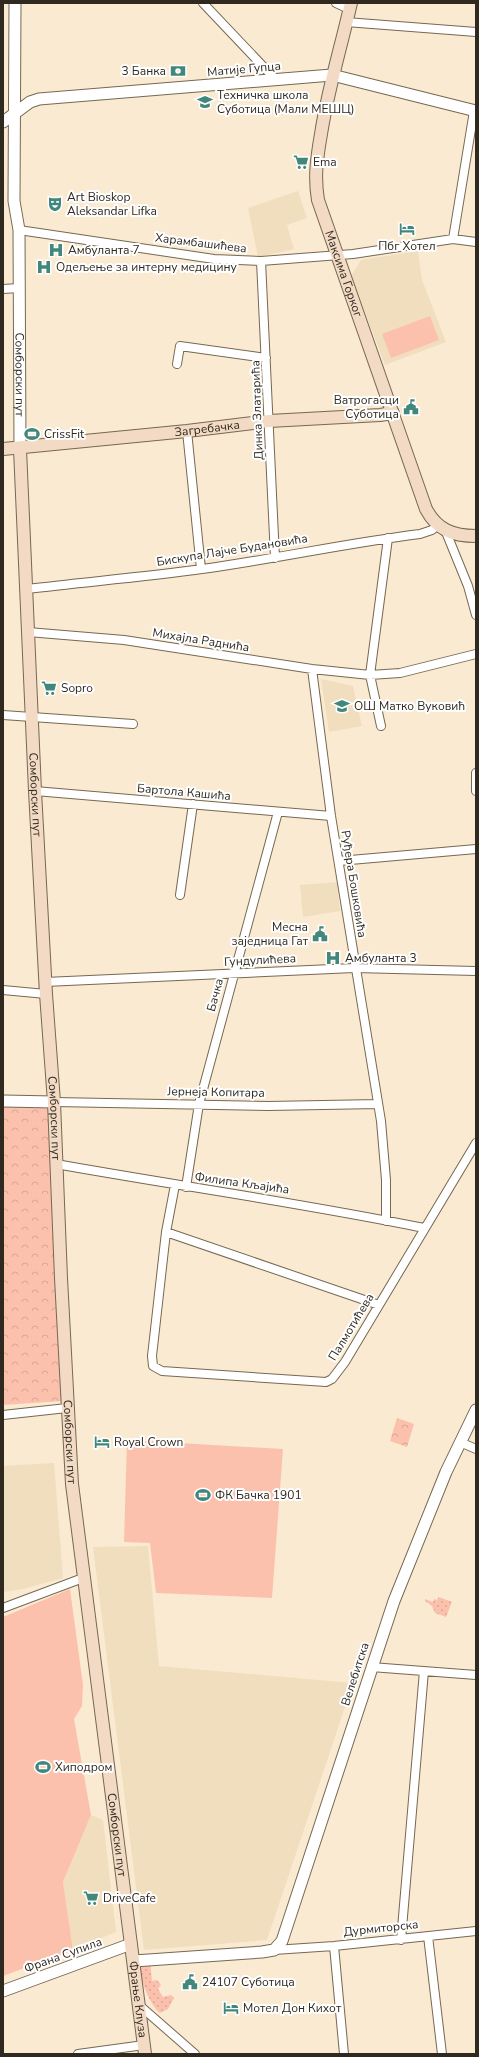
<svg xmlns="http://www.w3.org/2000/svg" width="479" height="2057" viewBox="0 0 479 2057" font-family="'Nunito Sans',sans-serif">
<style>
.built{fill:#f1debe}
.grass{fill:url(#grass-dots)}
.park{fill:url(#park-crowns)}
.garden{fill:#fcc1ad}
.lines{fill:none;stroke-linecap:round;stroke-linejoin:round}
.minor-casing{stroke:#766852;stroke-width:10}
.tertiary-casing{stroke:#766852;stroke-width:13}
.secondary-casing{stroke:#766852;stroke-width:14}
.minor{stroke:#fff;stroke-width:8}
.tertiary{stroke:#fff;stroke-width:11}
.secondary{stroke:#f2dac4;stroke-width:12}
.labels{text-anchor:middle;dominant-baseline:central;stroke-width:4;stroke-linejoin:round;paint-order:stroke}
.street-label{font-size:12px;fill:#2f2920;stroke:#fff}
.poi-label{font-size:12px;fill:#2f2920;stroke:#fff;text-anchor:start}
</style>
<defs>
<pattern id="grass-dots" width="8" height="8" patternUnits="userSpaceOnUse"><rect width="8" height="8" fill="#fcc1ad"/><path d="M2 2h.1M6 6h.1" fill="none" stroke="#d8a695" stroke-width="1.8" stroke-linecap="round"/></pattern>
<pattern id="park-crowns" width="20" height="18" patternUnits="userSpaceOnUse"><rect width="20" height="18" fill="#fcc1ad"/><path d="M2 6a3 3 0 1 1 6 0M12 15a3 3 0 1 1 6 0" fill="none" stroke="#d8a695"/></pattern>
</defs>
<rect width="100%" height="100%" fill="#faead1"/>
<!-- built -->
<path class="built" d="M298,191L307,218L287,225L294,249L258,257L248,208Z
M418,251L422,280L446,342L385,365L351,276L361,260Z
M321,679L353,686L362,726L329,732Z
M337,882L340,911L303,917L300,885Z
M54,1463L63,1578L23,1589L3,1592V1466Z
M148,1546L159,1666L353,1683L267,1940L144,1950L93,1547Z
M91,1815L103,1820L116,1932L73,1950L63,1882Z"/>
<!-- grass -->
<path class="grass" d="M439,1597L452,1602L446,1617L435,1613L432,1606L425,1601V1599L433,1602L434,1599L437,1600Z
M150,1961L152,1981L157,1980L161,1985L158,1989L163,1997L171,1995L174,1998L168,2009L160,2013C151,2007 138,1977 141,1966Z"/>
<!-- park -->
<path class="park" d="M3,1102L49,1105L63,1401L3,1405Z
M397,1418L414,1424L407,1447L390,1441Z"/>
<!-- garden -->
<path class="garden" d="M430,316L439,340L391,358L382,334Z
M127,1440L283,1449L272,1598L156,1593L150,1543L124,1542Z
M70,1589L83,1685L82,1706L74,1719L91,1815L63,1882L73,1950L3,1976V1617Z"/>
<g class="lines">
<!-- minor casing -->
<g class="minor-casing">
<path id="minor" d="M203,3L276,80
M336,3L349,9
M346,22L476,32
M19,230L214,259L261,261L353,254L453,239L476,242
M453,239L474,111
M261,261L275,558
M3,289L19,288
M177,364L180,346L266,358
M187,431L201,569
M446,532L468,586L476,615
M27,589C85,582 144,577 202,569C275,559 347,543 420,534L432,530L438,525
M28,632L124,640L312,669L370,675L400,673L476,654
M312,669L331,816L381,1121L386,1180V1221
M3,715L133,724
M381,726L370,675L388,538
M476,773V791
M35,791L331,816
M339,861L476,849
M180,895L193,804
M45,982L354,968L476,971
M3,990L46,994
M54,1102L268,1106L378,1104
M56,1164C179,1186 302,1203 424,1228
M175,1185L166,1232L152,1356L153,1366L162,1371L326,1382L332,1379L345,1362L476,1143
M186,1187L199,1104L278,812
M166,1232L379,1305
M3,1415L67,1408
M460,1442L476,1449
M3,1608L83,1578
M371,1667L476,1675
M428,1936L442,2054
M401,1940L424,1671
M334,1946L344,2054
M274,1950L334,1946L476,1931
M139,2005L195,2054
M78,2054L144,2045"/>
</g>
<!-- tertiary casing -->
<g class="tertiary-casing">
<g id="tertiary">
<path id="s1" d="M15,3L14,201L19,230L20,449"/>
<path d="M3,122L30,102L39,99L332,75L476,111"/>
<path d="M3,1101L54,1102"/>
<path d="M134,1961L262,1952L274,1950L282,1941L394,1601L446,1472L476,1410"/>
<path d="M3,1991L131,1944"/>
</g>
</g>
<!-- secondary casing -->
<g class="secondary-casing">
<g id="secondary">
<path id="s2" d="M351,3C341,47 328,89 321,134C317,157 314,177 318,200L426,509C437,530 453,536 476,536"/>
<path id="s3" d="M3,449L187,431L269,421L380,415L393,413"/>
<path id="s4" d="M20,449L35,791L46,994L54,1102L61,1278L72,1484L145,2054"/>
</g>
</g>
<!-- minor -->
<use href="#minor" class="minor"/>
<!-- tertiary -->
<use href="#tertiary" class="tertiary"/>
<!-- secondary -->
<use href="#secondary" class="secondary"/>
</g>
<!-- icons -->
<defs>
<g id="bank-bare" transform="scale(1.2)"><path d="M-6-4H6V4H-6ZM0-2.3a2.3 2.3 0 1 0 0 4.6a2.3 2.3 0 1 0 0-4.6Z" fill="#42877c" stroke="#fff" stroke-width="2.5" paint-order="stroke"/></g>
<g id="school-bare" transform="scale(1.2)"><path d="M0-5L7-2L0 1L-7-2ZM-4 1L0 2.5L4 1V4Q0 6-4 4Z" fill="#42877c" stroke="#fff" stroke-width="2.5" paint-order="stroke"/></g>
<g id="supermarket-bare" transform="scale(1.2)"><path d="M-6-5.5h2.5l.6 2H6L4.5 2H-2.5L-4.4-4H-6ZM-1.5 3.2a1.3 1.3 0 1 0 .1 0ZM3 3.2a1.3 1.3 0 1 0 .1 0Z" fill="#42877c" stroke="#fff" stroke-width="2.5" paint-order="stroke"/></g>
<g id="theatre-bare" transform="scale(1.2)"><path d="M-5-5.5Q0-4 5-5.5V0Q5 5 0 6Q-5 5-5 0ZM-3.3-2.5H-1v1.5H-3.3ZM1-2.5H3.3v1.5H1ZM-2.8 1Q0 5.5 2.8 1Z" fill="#42877c" stroke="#fff" stroke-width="2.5" paint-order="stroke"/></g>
<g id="hotel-bare" transform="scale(1.2)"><path d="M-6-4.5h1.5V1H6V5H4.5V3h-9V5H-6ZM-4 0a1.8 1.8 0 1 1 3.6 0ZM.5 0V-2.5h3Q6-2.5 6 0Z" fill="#42877c" stroke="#fff" stroke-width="2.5" paint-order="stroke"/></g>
<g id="hospital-bare" transform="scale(1.2)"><path d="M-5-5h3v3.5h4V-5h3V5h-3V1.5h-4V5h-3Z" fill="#42877c" stroke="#fff" stroke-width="2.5" paint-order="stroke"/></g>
<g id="civic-bare" transform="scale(1.2)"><path d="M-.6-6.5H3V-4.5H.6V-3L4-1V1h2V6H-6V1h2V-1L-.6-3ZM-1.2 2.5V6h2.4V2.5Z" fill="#42877c" stroke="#fff" stroke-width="2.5" paint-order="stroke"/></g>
<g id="stadium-bare" transform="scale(1.2)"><path d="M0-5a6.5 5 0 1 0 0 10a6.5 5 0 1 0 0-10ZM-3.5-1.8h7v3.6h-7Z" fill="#42877c" stroke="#fff" stroke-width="2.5" paint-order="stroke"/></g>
</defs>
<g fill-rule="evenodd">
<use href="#bank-bare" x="178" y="71"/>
<use href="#school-bare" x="205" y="102"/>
<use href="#supermarket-bare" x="301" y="162"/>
<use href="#theatre-bare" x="55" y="204"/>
<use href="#hotel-bare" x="407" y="229"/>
<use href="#hospital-bare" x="56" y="250"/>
<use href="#hospital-bare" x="44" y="267"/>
<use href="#civic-bare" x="411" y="407"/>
<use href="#stadium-bare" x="32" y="434"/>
<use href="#supermarket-bare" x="49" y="688"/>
<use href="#school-bare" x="342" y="706"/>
<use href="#civic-bare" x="320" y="934"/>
<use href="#hospital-bare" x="333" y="958"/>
<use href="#hotel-bare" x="102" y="1442"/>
<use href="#stadium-bare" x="203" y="1495"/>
<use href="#stadium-bare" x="43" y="1767"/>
<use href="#supermarket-bare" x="91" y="1898"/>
<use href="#civic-bare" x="190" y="1982"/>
<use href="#hotel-bare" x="231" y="2008"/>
</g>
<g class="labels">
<!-- street labels -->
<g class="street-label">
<text transform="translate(244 69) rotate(-5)">Матије Гупца</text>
<text transform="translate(201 243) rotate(7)">Харамбашићева</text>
<text stroke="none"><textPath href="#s2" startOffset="279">Максима Горког</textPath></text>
<text stroke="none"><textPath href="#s1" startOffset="372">Сомборски пут</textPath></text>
<text transform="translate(257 410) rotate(-92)">Динка Златарића</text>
<text stroke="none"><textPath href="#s3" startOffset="205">Загребачка</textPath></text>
<text transform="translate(232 550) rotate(-9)">Бискупа Лајче Будановића</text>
<text transform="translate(201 640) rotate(9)">Михајла Раднића</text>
<text transform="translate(184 792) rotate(5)">Бартола Кашића</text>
<text stroke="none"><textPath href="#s4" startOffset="346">Сомборски пут</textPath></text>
<text transform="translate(354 884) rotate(81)">Руђера Бошковића</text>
<text transform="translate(260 960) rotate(-3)">Гундулићева</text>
<text transform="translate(215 995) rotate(-75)">Бачка</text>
<text transform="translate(216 1092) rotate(1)">Јернеја Копитара</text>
<text stroke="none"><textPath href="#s4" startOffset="670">Сомборски пут</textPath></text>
<text transform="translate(242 1183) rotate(8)">Филипа Кљајића</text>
<text transform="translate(351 1327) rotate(-59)">Палмотићева</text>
<text stroke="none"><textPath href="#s4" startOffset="994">Сомборски пут</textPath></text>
<text transform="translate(355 1674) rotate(-72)">Велебитска</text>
<text stroke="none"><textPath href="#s4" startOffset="1390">Сомборски пут</textPath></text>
<text transform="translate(381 1928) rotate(-6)">Дурмиторска</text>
<text transform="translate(63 1955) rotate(-20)">Франа Супила</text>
<text stroke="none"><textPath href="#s4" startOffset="1556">Фрање Клуза</textPath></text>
</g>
<!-- poi labels -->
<g class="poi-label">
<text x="166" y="71" text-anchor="end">3 Банка</text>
<text x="217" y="95">Техничка школа<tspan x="217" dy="14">Суботица (Мали МЕШЦ)</tspan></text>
<text x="313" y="162">Ema</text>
<text x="67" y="197">Art Bioskop<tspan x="67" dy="14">Aleksandar Lifka</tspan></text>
<text x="407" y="246" text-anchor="middle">Пбг Хотел</text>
<text x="68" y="250">Амбуланта 7</text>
<text x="56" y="267">Одељење за интерну медицину</text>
<text x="399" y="400" text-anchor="end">Ватрогасци<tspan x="399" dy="14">Суботица</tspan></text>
<text x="44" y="434">CrissFit</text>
<text x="61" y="688">Sopro</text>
<text x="354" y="706">ОШ Матко Вуковић</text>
<text x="308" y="927" text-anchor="end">Месна<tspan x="308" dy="14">заједница Гат</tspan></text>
<text x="345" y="958">Амбуланта 3</text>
<text x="114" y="1442">Royal Crown</text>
<text x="215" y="1495">ФК Бачка 1901</text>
<text x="55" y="1767">Хиподром</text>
<text x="103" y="1898">DriveCafe</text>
<text x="202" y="1982">24107 Суботица</text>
<text x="243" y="2008">Мотел Дон Кихот</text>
</g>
</g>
<!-- border -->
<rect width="479" height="2057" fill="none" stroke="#2f2920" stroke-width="8"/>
</svg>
